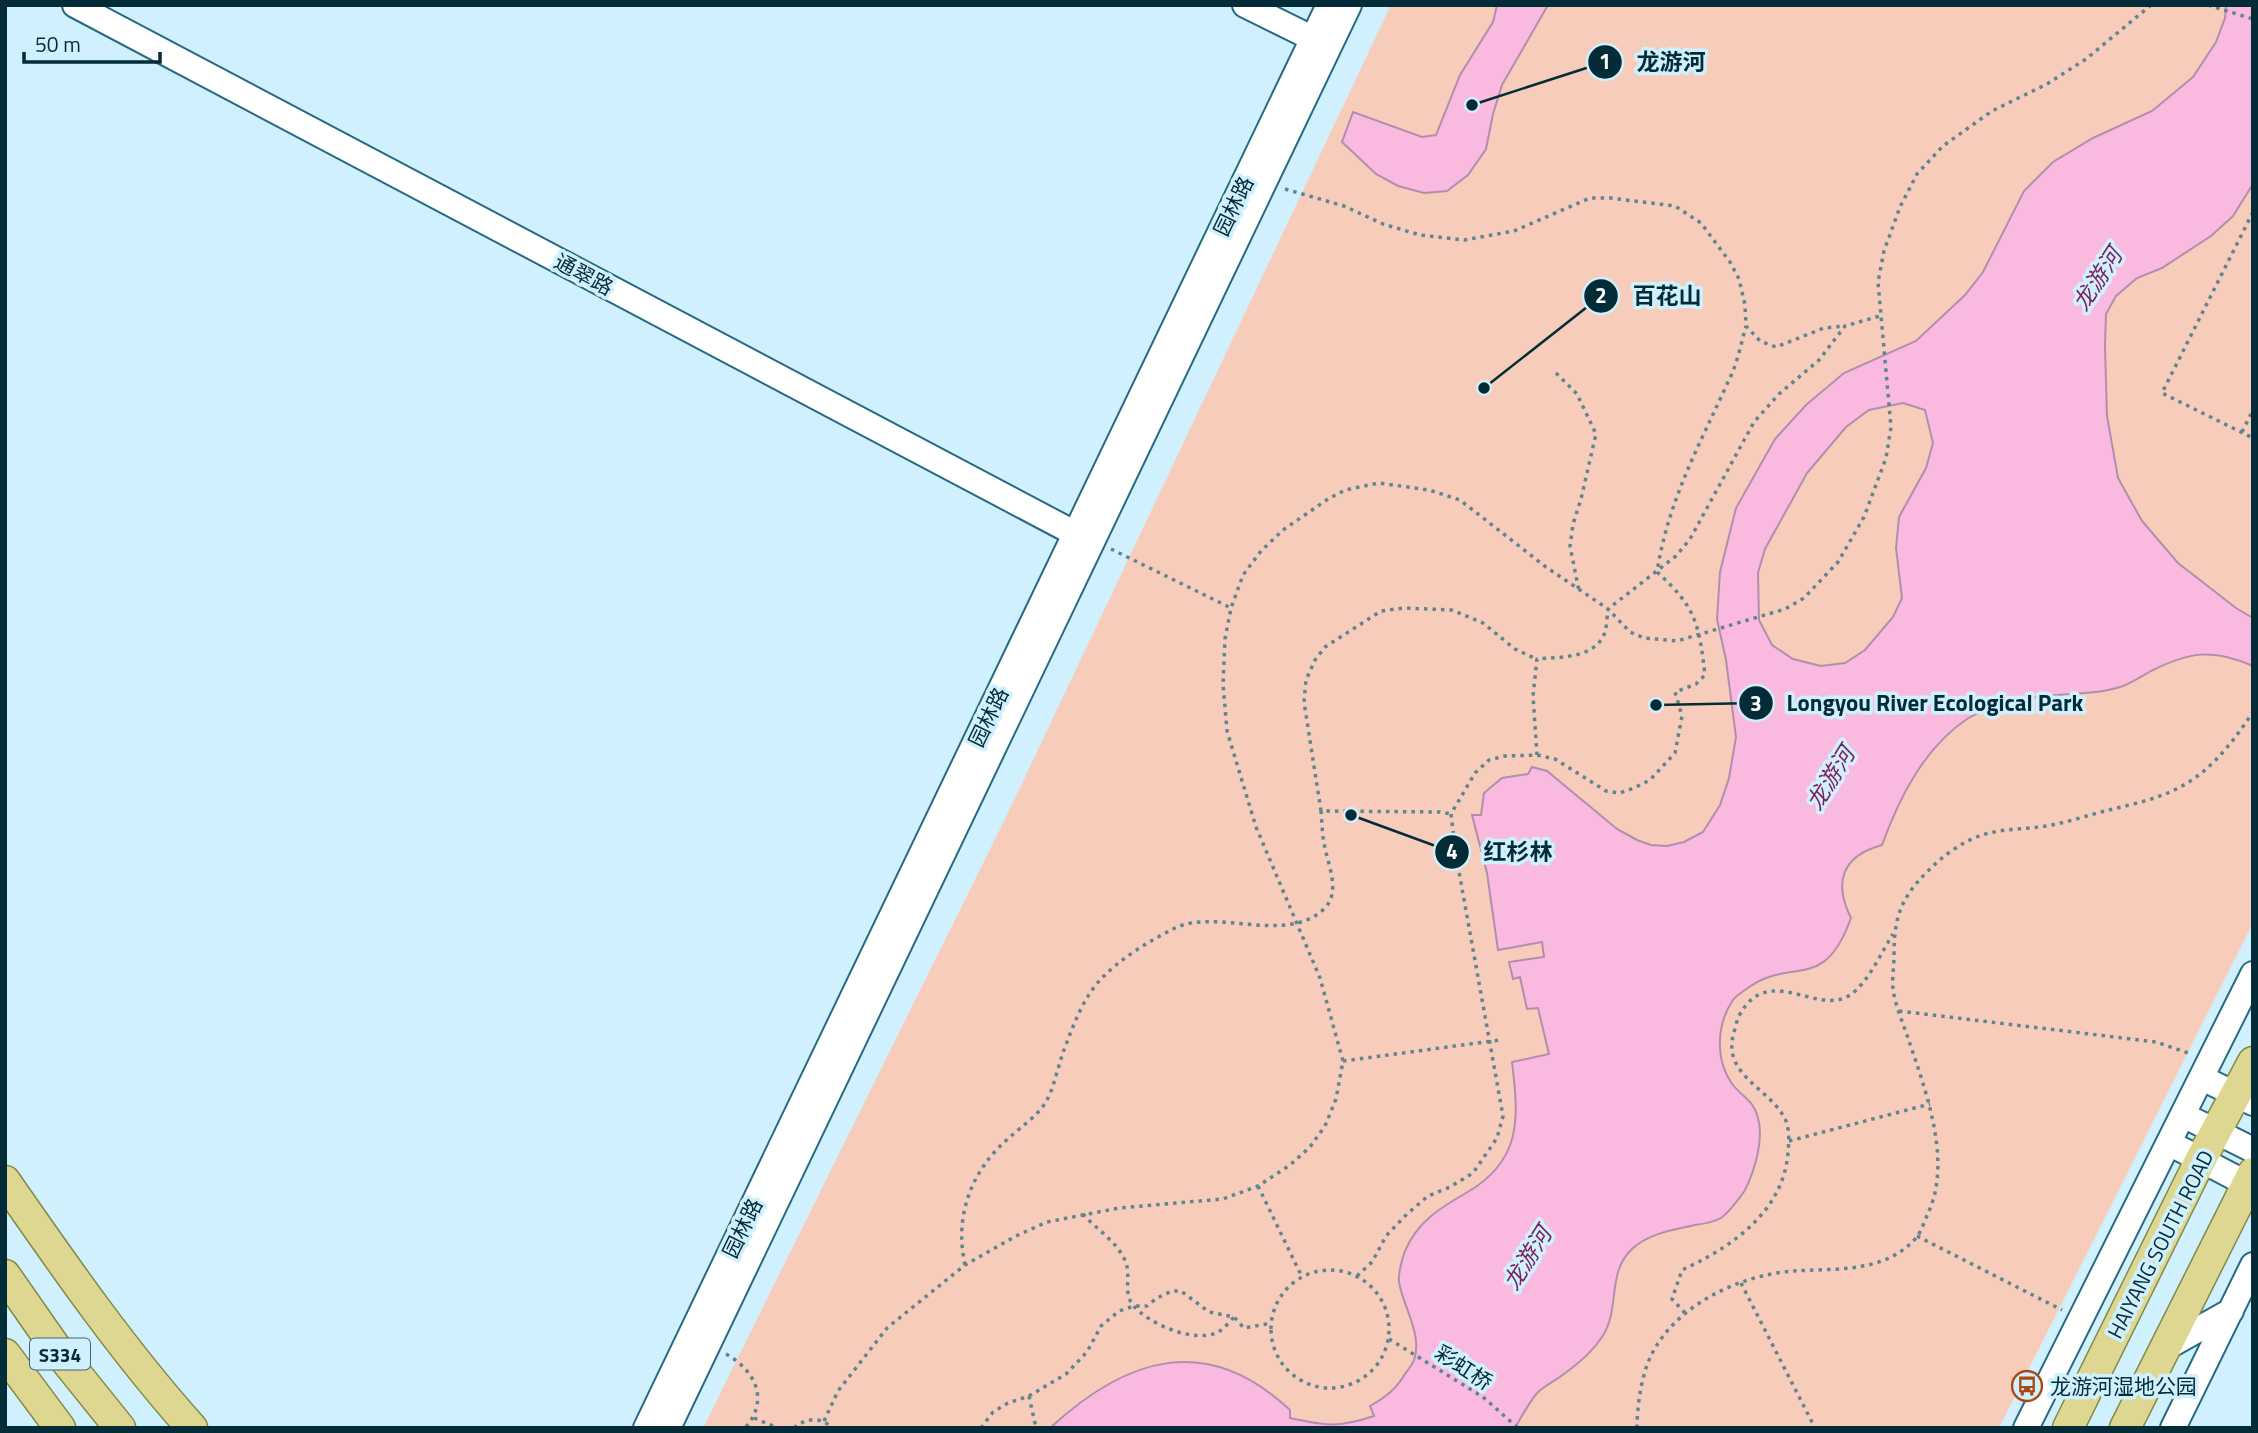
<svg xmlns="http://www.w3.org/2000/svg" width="2258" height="1433" viewBox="0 0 2258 1433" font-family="'Titillium Web','Noto Sans SC',sans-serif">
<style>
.green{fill:#f8ccba}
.water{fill:#fab9df;stroke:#b08fad;stroke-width:2;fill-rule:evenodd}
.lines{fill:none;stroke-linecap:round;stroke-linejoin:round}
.minor-casing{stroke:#256b82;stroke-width:28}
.major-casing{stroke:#838a44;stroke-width:33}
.path{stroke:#5f8591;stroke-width:3.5;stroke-dasharray:3.5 5;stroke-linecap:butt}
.minor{stroke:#fff;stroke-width:24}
.major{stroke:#ded792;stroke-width:30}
.labels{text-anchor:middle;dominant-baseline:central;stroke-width:7;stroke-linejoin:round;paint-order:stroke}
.shield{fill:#cff0fc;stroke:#406773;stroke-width:2}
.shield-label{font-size:19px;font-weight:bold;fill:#032c38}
.street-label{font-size:21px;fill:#032c38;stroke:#cff0fc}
.poi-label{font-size:21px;fill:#032c38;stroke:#cff0fc;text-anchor:start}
.water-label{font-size:23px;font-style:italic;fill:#7b1f5e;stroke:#cff0fc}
.leader{fill:none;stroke:#032c38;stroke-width:2.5}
.callout-dot{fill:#032c38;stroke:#cff0fc;stroke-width:2.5}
.mark-label{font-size:21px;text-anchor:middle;font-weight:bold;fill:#fff}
.callout-label{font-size:23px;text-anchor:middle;font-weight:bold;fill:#032c38;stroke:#cff0fc;stroke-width:7;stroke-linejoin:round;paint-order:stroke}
</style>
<rect width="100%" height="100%" fill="#cff0fc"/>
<!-- green -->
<path class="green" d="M1391,5H2253V923L1999,1428H703L1007,815Z"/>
<!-- water -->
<path class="water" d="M1497,5H1548L1502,85L1493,114L1486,149L1468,175L1447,191L1424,193L1398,186L1376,174L1342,142L1353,112L1422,137L1436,135L1460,75L1493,22Z
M2226,5H2253V184L2233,216L2211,236L2162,268L2137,278L2116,296L2106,314L2105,345L2107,416L2118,478L2142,521L2178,563L2236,608L2253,618V666C2213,648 2189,652 2151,671C2142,676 2133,682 2123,686C2097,695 2070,693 2044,696C2019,700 1989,705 1967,719C1924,748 1899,798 1882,845C1842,856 1833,882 1851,918C1823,996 1791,954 1745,990C1741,993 1736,996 1733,1000C1716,1025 1715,1061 1733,1085C1742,1097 1754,1100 1758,1118C1764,1139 1755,1170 1745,1190C1740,1198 1728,1213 1721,1218C1714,1222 1703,1224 1695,1225C1674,1230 1649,1233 1632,1249C1606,1273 1621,1309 1602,1337C1593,1351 1578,1364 1564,1374C1556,1380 1546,1385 1538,1392C1529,1402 1522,1416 1515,1428H1050C1127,1357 1207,1332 1290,1410V1418C1326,1426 1338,1428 1374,1416L1370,1406C1386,1397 1396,1389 1405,1374C1408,1370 1412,1365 1414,1360C1423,1335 1403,1307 1399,1282C1398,1274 1402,1259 1405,1251C1417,1222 1440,1208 1466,1193C1522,1161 1519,1119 1512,1062L1549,1054L1538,1008L1527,1009L1520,977L1513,979L1509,962L1544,957L1542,942L1498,950L1487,873L1472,815H1481L1484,793L1502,778L1528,774L1532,767L1547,771L1617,829L1637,840L1651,845L1667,846L1684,842L1703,832L1720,805L1729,778L1736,737L1726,660L1717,619L1720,572L1736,508L1775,439L1806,405L1844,373L1916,341L1965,295L1983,272L2024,191L2053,162L2093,138L2152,111L2193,77L2216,42L2225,18ZM1903,403L1925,410L1933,443L1926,468L1899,517L1896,548L1902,598L1893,617L1865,650L1845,663L1821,666L1793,659L1772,645L1759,620L1758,573L1765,549L1807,473L1846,427L1869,410Z"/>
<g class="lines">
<!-- minor casing -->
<g class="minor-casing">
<path id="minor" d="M75,5L1076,534L1091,539
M1245,5L1326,45
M2202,1078L2253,1103
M2183,1115L2253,1150
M2169,1143L2253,1187
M2167,1347L2231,1311
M646,1428L1329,5
M668,1428L1349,5
M2026,1428L2253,974
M2173,1428L2253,1265"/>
</g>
<!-- major casing -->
<g class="major-casing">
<path id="major" d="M5,1181C64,1266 123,1351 192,1428
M5,1275L58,1351L120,1428
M5,1354L60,1428
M2068,1428L2201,1159L2253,1062
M2125,1428L2253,1173"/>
</g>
<!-- path -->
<path class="path" d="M2208,5L2253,19
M1285,189L1344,206L1383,224L1420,235L1464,240L1514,231L1590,198H1610L1675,206L1701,223L1730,262L1739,279L1745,305L1746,326L1760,341L1776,347L1824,328L1845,326
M2253,212L2162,393L2253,438
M1556,373L1577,394L1596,434L1581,499L1573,524L1570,546L1579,591
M2242,432L2253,410
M1111,549L1231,608
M1537,755L1533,696L1537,659C1559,657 1596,659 1605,632C1607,625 1607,616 1608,609L1676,556L1690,539L1754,422L1779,394L1819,360L1845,326L1880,316
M1321,811L1304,702L1306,680L1315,660L1325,647L1381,611L1404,608L1452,610L1483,623L1515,649L1536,659
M1899,1011L2156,1042L2191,1054
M1343,1061L1500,1040
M1789,1141L1930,1104
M1258,1186L1302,1277
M1083,1214C1096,1229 1119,1243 1126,1263C1131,1277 1123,1293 1133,1305C1148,1324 1195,1344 1218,1332C1224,1329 1229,1322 1234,1317
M1917,1236L2062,1310
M965,1265C954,1216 971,1170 1010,1137C1022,1126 1039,1115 1047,1100C1055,1084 1058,1066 1064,1050C1073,1026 1083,998 1101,979C1121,958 1149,941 1175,928C1216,908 1286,945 1324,909C1342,892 1327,863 1324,843C1322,833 1322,822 1321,811L1440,812L1451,814
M1271 1329a59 59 0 1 1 118 0a59 59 0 1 1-118 0Z
M1357,1276L1372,1262L1386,1236L1407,1214L1428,1196L1450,1187L1473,1173L1497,1138L1503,1116L1456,855L1451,814L1475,773L1489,760L1505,756L1537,755L1555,759L1606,791L1620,793L1634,788L1650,780L1675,753L1682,716L1675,692L1696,684L1705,675C1699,624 1696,607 1657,572C1668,501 1699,446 1728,382C1737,365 1741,344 1746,326
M1741,1283L1815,1428
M1685,1313L1672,1299L1682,1270C1732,1247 1783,1212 1788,1153C1789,1142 1790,1127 1784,1117C1768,1088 1724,1075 1733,1036C1735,1030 1736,1022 1739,1016C1768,961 1817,1017 1850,995C1868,983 1881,953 1893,934
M1389,1339L1483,1397L1518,1428
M726,1354C755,1370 770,1400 745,1428
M1029,1396L1036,1428
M754,1418L778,1428
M824,1421L838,1391L887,1328L965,1265L1016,1236L1047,1222L1119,1208L1223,1199L1258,1186L1290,1165L1310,1147L1325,1126L1336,1099L1343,1061L1320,978L1256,827L1227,731L1223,684L1225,639L1231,608L1243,575L1261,551L1283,530L1328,499L1345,490L1379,483L1429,490L1460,500L1546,567L1608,609L1630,632L1644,638L1677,641L1785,609L1804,598L1838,562L1864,517L1886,458L1891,427L1878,282L1884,251L1900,207L1917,174L1943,146L1992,111L2047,84L2086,59L2151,5
M794,1428C807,1417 820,1417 833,1428
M981,1428L993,1412L1008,1403L1029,1396L1066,1374L1087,1352L1101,1326L1119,1311L1134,1306H1147L1157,1298L1172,1291H1181L1209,1312L1234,1317L1244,1328L1272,1323
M1637,1428C1637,1409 1640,1389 1645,1371C1663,1311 1735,1275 1794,1271C1836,1268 1885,1274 1917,1237C1922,1230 1925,1219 1929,1211C1952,1159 1925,1089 1908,1038C1903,1023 1895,1005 1893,989C1892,978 1894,966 1894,955C1894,919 1900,899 1926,873C1943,855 1969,836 1994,832C2014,828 2036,829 2056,824C2071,821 2086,816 2101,812C2128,805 2157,800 2182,786C2212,770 2235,739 2253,712"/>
<!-- minor -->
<use href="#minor" class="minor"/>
<!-- major -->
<use href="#major" class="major"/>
</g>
<!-- icons -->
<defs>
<g id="bus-ring" transform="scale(1.575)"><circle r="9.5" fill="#cff0fc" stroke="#ab4713" stroke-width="1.5"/><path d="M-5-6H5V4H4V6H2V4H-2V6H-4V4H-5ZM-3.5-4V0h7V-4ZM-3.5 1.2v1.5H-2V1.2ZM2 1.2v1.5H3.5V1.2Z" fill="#ab4713"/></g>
</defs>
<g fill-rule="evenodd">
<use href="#bus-ring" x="2027" y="1386"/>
</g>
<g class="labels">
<!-- shield labels -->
<rect class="shield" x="30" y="1338.5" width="60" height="31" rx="5"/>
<g class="shield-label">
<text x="60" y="1354">S334</text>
</g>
<!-- street labels -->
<g class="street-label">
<text transform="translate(1233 206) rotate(-64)">园林路</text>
<text transform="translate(584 274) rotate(28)">通翠路</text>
<text transform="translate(988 717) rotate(-64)">园林路</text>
<text transform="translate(742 1228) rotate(-64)">园林路</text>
<text transform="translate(2160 1244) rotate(-63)">HAIYANG SOUTH ROAD</text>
<text transform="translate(1464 1367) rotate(33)">彩虹桥</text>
</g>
<!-- poi labels -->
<g class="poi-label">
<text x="2050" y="1386">龙游河湿地公园</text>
</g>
<!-- water labels -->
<g class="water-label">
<text transform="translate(2097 279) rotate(-57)">龙游河</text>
<text transform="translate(1830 778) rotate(-58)">龙游河</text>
<text transform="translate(1527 1258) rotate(-58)">龙游河</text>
</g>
</g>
<!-- callouts -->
<path class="leader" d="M1472 105L1605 62M1484 388L1601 296M1656 705L1756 703M1351 815L1452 852"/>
<g class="callout-dot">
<circle cx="1472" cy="105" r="7"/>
<circle cx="1484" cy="388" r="7"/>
<circle cx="1656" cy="705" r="7"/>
<circle cx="1351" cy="815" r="7"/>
<circle cx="1605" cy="62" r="18"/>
<circle cx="1601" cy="296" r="18"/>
<circle cx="1756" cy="703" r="18"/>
<circle cx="1452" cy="852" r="18"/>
</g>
<g class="mark-label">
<text x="1605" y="69">1</text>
<text x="1601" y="303">2</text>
<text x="1756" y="711">3</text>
<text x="1452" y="859">4</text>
</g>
<g class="callout-label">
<text x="1671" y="70">龙游河</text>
<text x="1667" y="304">百花山</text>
<text x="1935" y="711">Longyou River Ecological Park</text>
<text x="1518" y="860">红杉林</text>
</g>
<!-- border -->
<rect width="2258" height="1433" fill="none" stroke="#032c38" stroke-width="14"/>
<!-- scale -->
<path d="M24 52v10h136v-10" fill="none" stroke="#032c38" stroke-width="3.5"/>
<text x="35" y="52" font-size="21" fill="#032c38" stroke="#cff0fc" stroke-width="5" paint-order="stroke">50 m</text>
</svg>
